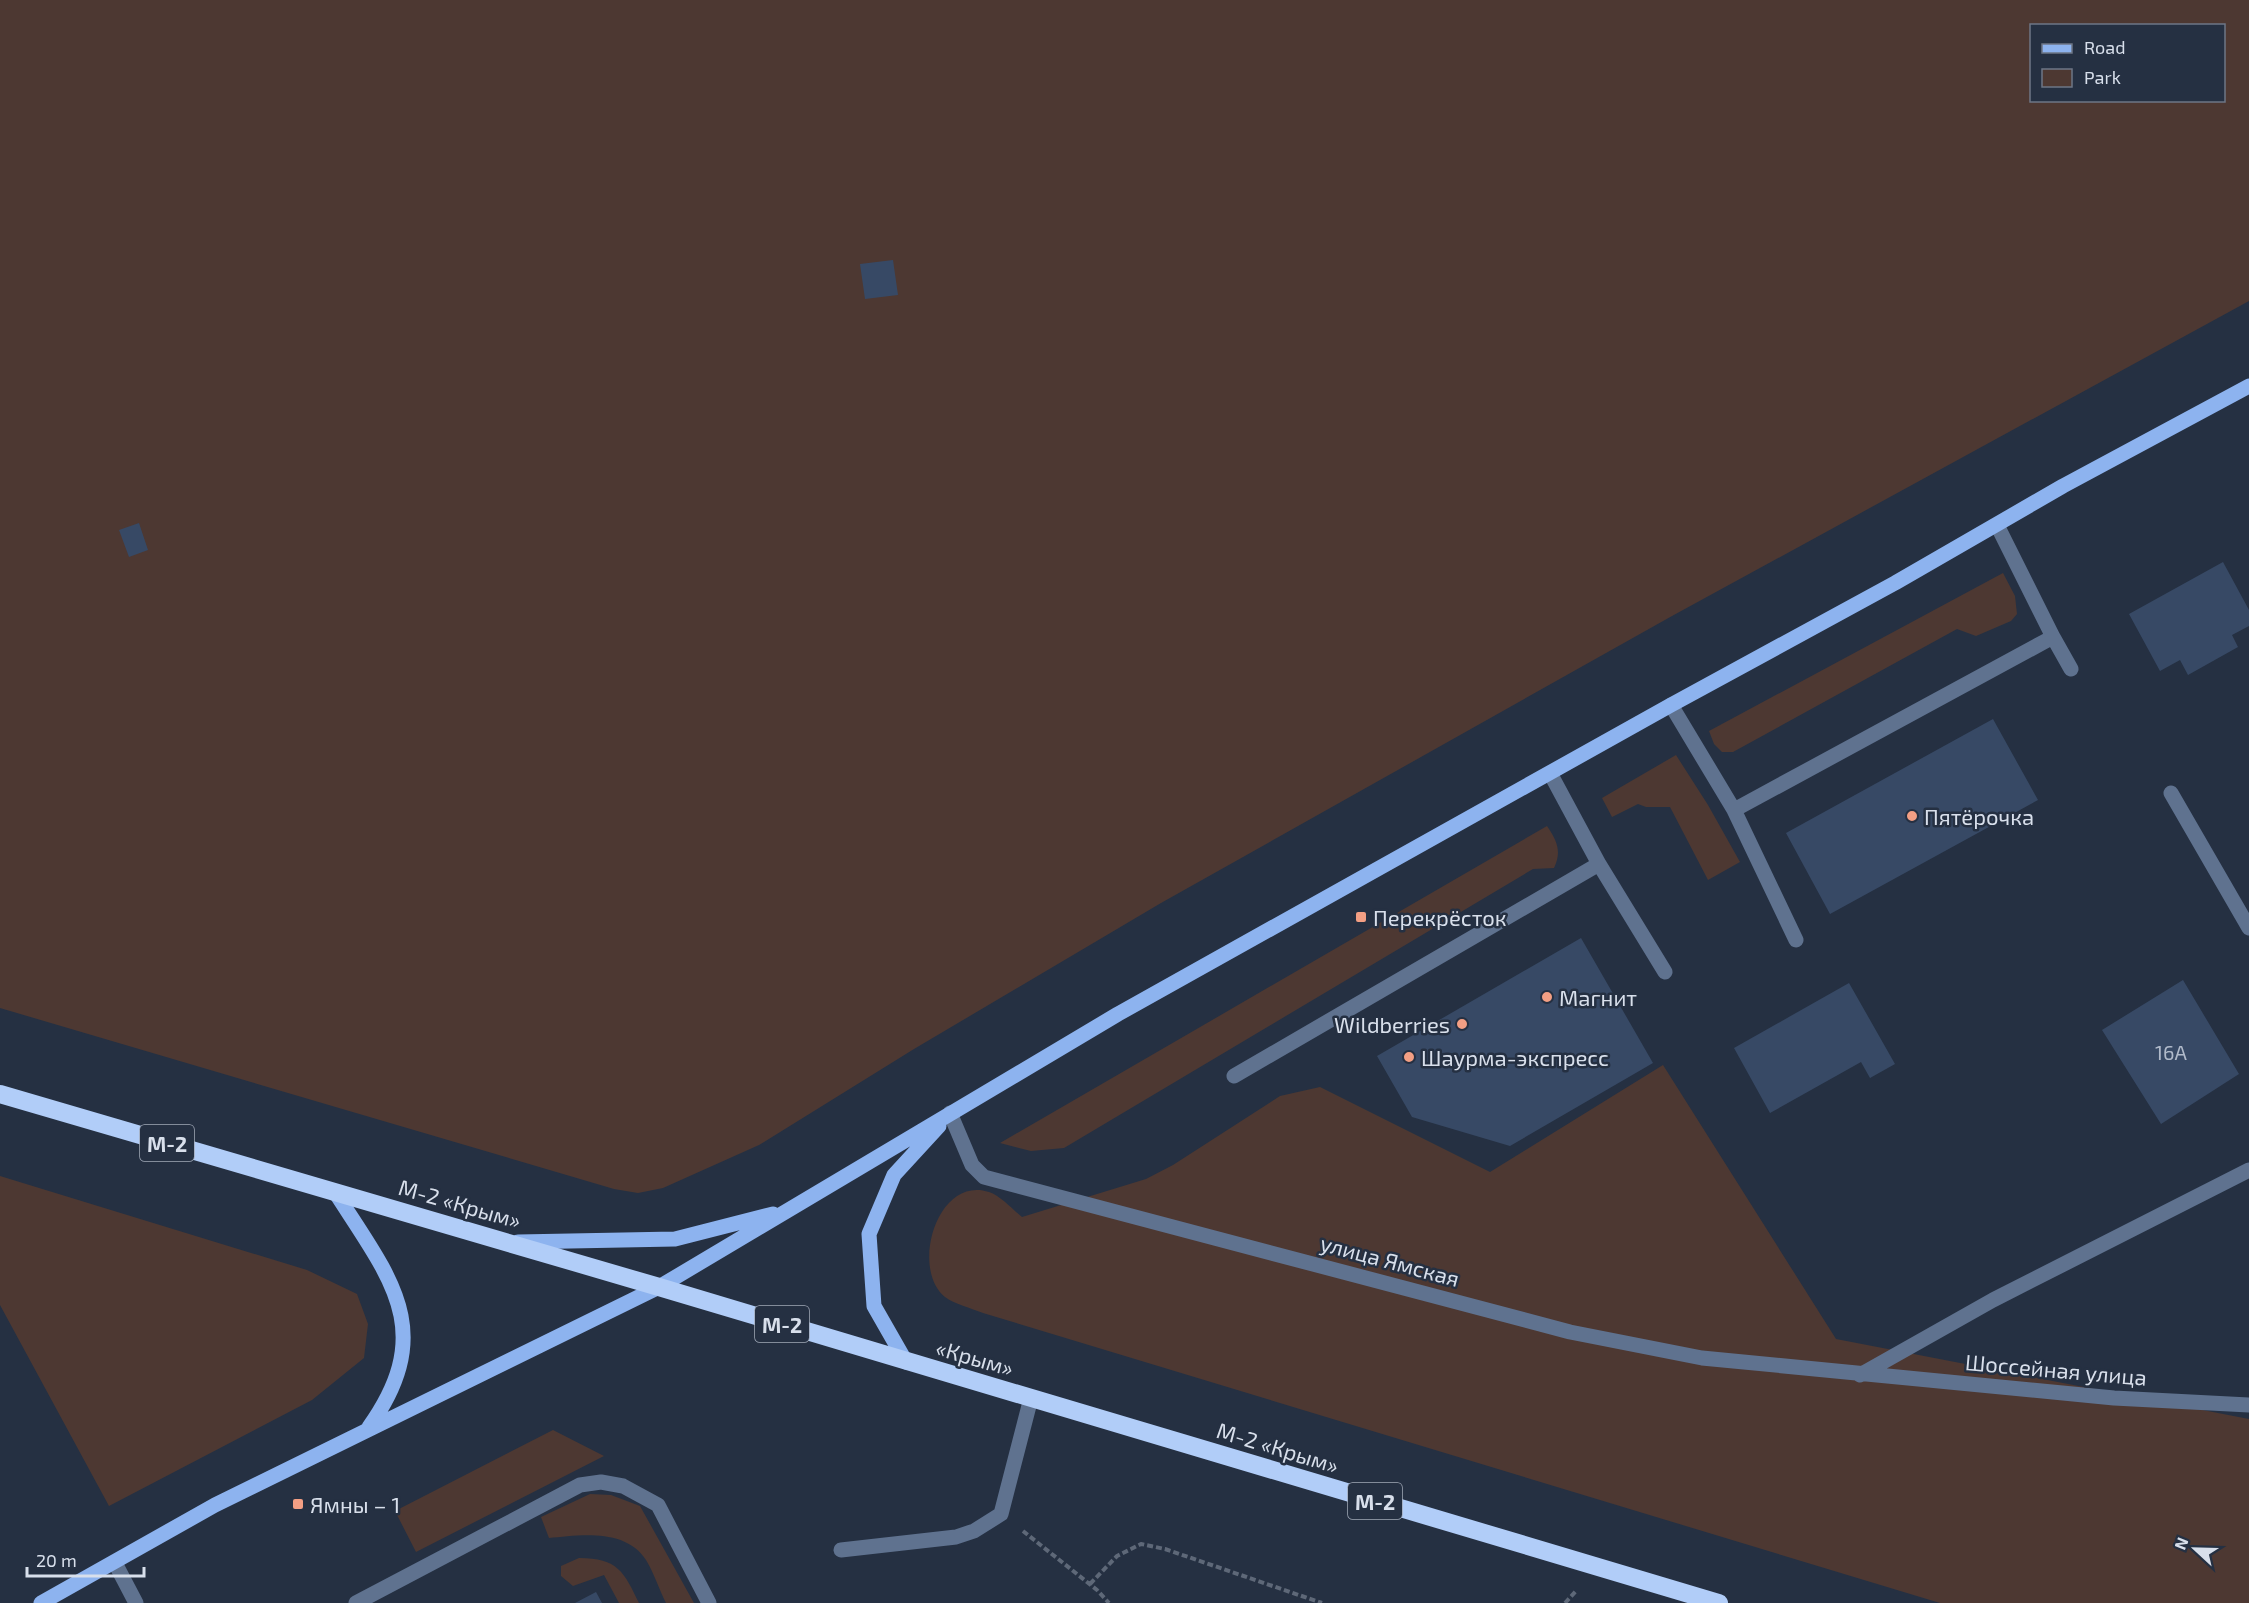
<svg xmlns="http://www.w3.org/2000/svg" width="2249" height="1603" viewBox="0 0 2249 1603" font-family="'Exo 2',sans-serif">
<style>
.green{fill:#4d3832;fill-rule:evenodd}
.building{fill:#374965}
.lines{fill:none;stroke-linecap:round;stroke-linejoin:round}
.path{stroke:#5e6878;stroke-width:4;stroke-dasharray:6 3;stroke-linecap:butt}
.minor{stroke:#5f728f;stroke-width:15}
.major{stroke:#8db3ef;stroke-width:15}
.highway{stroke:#b1cdf8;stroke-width:18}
.poi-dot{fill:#f39f84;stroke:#253042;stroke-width:2}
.labels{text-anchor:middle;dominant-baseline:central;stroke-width:5;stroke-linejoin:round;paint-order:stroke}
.number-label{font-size:20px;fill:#b0baca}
.shield{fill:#253042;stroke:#a2aab8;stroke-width:1.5}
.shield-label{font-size:21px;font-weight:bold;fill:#d8dfeb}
.poi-label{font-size:22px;fill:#d8dfeb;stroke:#253042;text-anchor:start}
.street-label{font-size:22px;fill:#d8dfeb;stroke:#253042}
</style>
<rect width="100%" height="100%" fill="#253042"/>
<!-- green -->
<path class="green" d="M0,0H2249V301L1672,616L1161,903L914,1049L759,1145L663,1188L638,1193L614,1189L0,1008ZM2032,26H2224V100H2032Z
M2003,573L2015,596L2017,614L2011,621L1976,636L1957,629L1733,752H1722L1714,744L1709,731Z
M1676,755L1708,805L1740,862L1708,880L1670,807H1646L1638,804L1612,817L1602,798Z
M1547,826C1557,841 1562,851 1554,868L1533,869L1064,1148L1031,1151L1000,1143Z
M1663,1065L1836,1339L2249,1419V1603H1940L983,1313C971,1308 954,1304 945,1297C910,1269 937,1175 989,1192C1001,1196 1013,1210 1022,1217L1146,1179L1173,1165L1280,1096L1320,1087L1490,1172Z
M0,1176L307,1270L357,1294L368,1324L364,1358L312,1400L109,1506L0,1305Z
M553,1430L604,1456L416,1552L395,1511Z
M590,1494L611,1495L640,1506L694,1603H666C659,1589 654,1573 646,1560C626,1528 579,1535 549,1538L541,1517Z
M579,1558C618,1558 624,1572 639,1603H619L604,1575L573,1586L561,1576V1566Z"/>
<!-- building -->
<path class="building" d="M893,260L898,295L865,299L860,264Z
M139,523L148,550L129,557L119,530Z
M2223,562L2249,610V626L2232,635L2238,647L2188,675L2180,660L2160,671L2129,614Z
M1993,719L2038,800L1830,914L1786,833Z
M1581,938L1653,1063L1510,1146L1412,1117L1377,1056Z
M2183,980L2239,1074L2161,1124L2102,1030Z
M1849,983L1895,1064L1870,1078L1861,1062L1770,1113L1734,1048Z
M596,1592L602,1603H575Z"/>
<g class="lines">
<!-- path -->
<path class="path" d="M1023,1531L1097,1590L1109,1603
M1090,1584L1117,1556L1141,1544L1165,1549L1322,1603
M1565,1603L1577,1590"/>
<!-- minor -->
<path class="minor" d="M2053,637L2071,669
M1671,705L1734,810L1796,940
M2171,793L2249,928
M1734,810L2053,637L1997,525
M1599,864L1665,972
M1234,1076L1599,864L1550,773
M950,1113L972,1165L984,1177L1570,1332L1702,1358L2114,1398L2249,1405
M1860,1375L1993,1300L2249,1170
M841,1550L956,1537L974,1531L1001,1514L1031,1398
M115,1563L136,1603
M356,1603L580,1485L601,1482L623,1486L658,1505L709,1603"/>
<!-- major -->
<path class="major" d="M335,1192C390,1278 438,1330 369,1427
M518,1242L675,1239L773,1214
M906,1362L874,1306L869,1234L894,1175L939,1126
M41,1603L215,1505L659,1287L1118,1014L1671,705L1895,583L2063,486L2249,386"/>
<!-- highway -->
<path class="highway" d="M0,1094L659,1287L1719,1603"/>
</g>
<!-- markers -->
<g class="poi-dot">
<circle cx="1912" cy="816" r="6"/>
<rect x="1355" y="911" width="12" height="12" rx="3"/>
<circle cx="1547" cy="997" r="6"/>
<circle cx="1462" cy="1024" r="6"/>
<circle cx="1409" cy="1057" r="6"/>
<rect x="292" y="1498" width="12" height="12" rx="3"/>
</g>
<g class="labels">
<!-- number labels -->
<g class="number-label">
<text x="2171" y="1052">16А</text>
</g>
<!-- shield labels -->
<g class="shield">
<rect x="140" y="1125" width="54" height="36" rx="4.5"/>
<rect x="755" y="1306" width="54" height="36" rx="4.5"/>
<rect x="1348" y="1483" width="54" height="36" rx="4.5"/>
</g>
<g class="shield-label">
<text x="167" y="1143">М-2</text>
<text x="782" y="1324">М-2</text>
<text x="1375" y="1501">М-2</text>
</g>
<!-- poi labels -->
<g class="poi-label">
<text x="1924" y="816">Пятёрочка</text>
<text x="1373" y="917">Перекрёсток</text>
<text x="1559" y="997">Магнит</text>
<text x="1450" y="1024" text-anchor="end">Wildberries</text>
<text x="1421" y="1057">Шаурма-экспресс</text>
<text x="310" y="1504">Ямны – 1</text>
</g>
<!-- street labels -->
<g class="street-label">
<text transform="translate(460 1203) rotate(16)">М-2 «Крым»</text>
<text transform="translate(1390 1260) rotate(15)">улица Ямская</text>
<text transform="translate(975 1357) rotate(16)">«Крым»</text>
<text transform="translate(2056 1369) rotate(5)">Шоссейная улица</text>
<text transform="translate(1278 1447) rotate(17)">М-2 «Крым»</text>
</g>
</g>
<!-- legend -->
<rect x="2030" y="24" width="195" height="78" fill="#253042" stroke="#6d7686" stroke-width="1.5"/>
<rect x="2042" y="44" width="30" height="9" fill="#8db3ef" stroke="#6d7686" stroke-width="1.5"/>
<text x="2084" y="54" font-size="18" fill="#d8dfeb">Road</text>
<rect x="2042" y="69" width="30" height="18" fill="#4d3832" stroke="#6d7686" stroke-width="1.5"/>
<text x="2084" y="84" font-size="18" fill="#d8dfeb">Park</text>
<!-- north arrow -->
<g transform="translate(2195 1549) rotate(292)" stroke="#253042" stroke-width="4.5" paint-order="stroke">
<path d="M0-4.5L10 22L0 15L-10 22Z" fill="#d8dfeb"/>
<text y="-9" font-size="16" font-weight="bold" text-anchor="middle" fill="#d8dfeb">N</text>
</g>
<!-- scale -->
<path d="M27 1567v9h117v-9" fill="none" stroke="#d8dfeb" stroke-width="3"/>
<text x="36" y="1567" font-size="18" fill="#d8dfeb" stroke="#253042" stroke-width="4.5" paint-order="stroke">20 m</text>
</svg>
